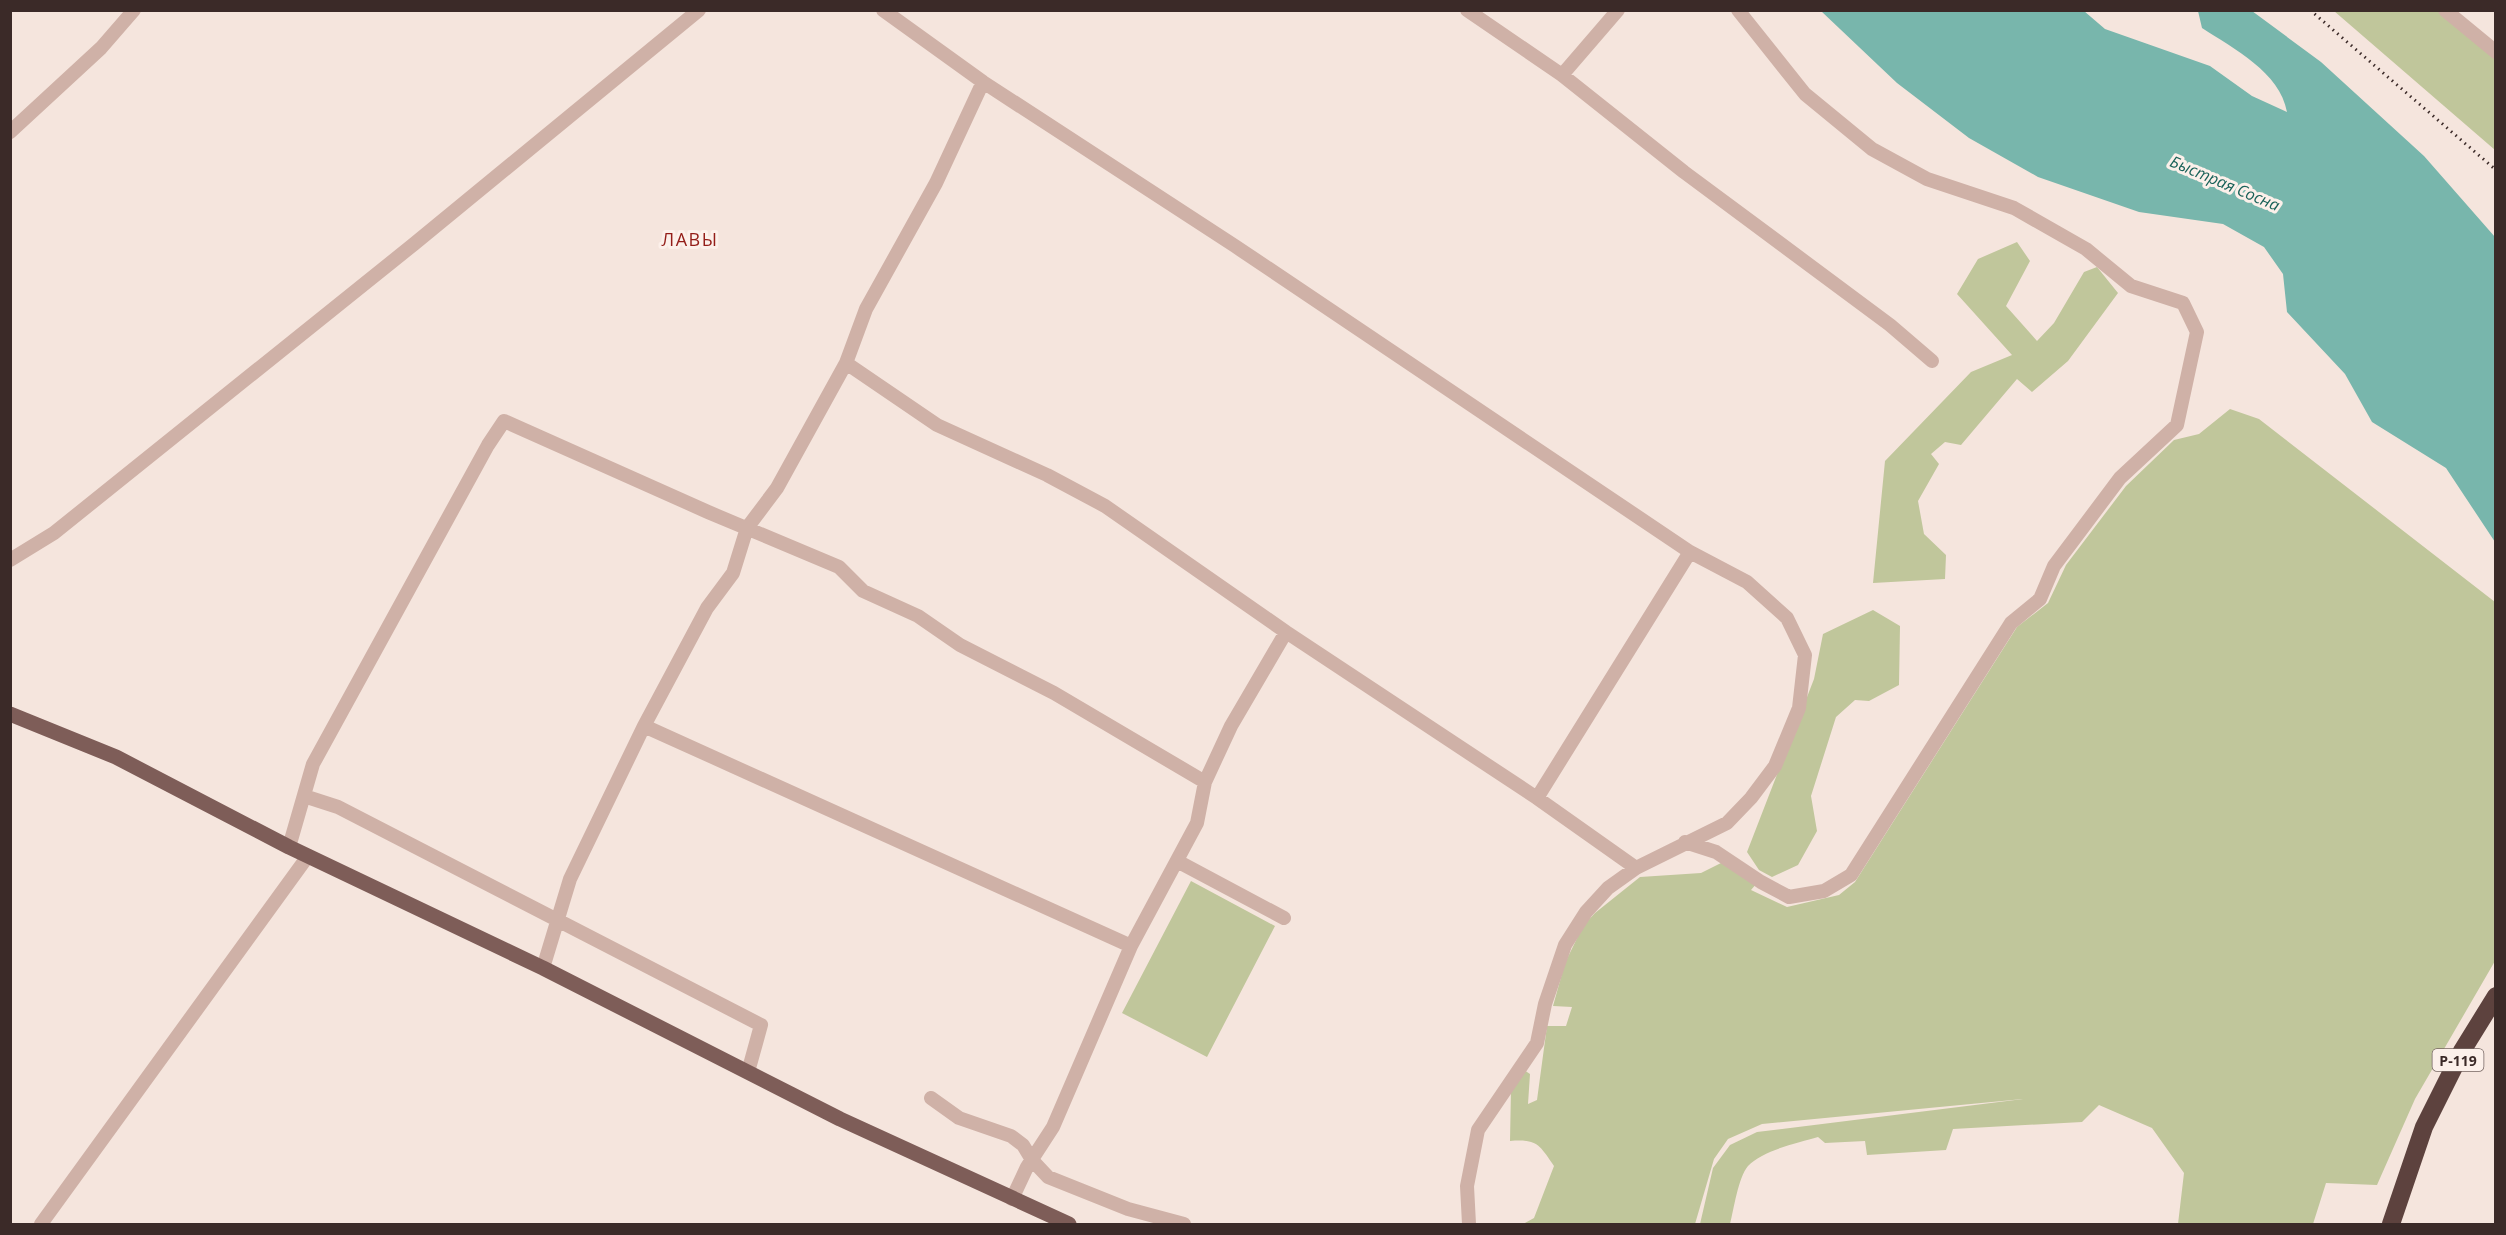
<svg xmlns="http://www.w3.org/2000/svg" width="2506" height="1235" viewBox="0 0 2506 1235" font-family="'Open Sans',sans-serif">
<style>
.green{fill:#c0c69b}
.water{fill:#78b6ac}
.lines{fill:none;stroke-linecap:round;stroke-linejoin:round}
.minor{stroke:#cfb1a7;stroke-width:14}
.major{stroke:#7e5d58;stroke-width:15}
.highway{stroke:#5d423e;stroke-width:18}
.rail{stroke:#3b2a28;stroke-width:3;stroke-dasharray:1.5 4.5;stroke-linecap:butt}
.labels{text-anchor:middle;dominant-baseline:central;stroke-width:6;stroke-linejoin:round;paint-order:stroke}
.shield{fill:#fcf0ea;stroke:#756562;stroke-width:1.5}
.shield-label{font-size:14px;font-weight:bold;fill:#3b2a28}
.water-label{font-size:16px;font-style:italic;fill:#196158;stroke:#fcf0ea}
.quarter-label{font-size:18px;letter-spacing:1.5px;fill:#931d18;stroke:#fcf0ea}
</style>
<rect width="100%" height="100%" fill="#f5e5dd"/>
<!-- green -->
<path class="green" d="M2334,11H2445L2495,52V150Z
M2017,242L2030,261L2006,306L2037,341L2054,323L2084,272L2097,267L2118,293L2068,361L2032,392L2017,379L1961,445L1945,442L1931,454L1939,464L1918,501L1924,534L1946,555L1945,579L1873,583L1885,461L1971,372L2012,355L1957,294L1978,259Z
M2230,409L2259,419L2495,602V961L2415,1099L2377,1185L2326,1183L2313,1224H2178L2184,1173L2152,1128L2099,1105L2082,1122L1953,1129L1946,1150L1867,1155L1865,1141L1825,1143L1818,1137C1798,1143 1763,1150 1748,1166C1738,1178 1734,1209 1730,1224H1700L1713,1168L1730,1145L1757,1132L2023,1099L1762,1124L1728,1139L1714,1159L1695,1224H1523L1534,1218L1554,1166C1539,1144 1537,1139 1510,1141L1511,1089L1524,1070L1530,1074L1528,1104L1537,1100L1547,1026H1566L1572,1007L1553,1006L1565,963L1583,926L1595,913L1640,877L1701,873L1721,863L1757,883L1751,890L1787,907L1839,895L1855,882L2017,627L2048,603L2066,565L2126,486L2174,440L2199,434Z
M1873,610L1900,626L1899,685L1869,701L1855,700L1836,717L1811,796L1817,831L1798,865L1772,877L1759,870L1747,852L1814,679L1823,634Z
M1191,881L1275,926L1207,1057L1122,1013Z"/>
<!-- water -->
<path class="water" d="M1821,11H2084L2105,29L2210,66L2252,96L2287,112C2280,72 2234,49 2202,28L2198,11H2252L2321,62L2424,156L2495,237V542L2446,468L2372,422L2345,374L2287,312L2283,274L2264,247L2223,224L2139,212L2038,177L1969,138L1897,83Z"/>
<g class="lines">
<!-- minor -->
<path class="minor" d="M883,10L983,82L1235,246L1690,552L1747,582L1787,618L1805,655L1799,708L1775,766L1751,798L1727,823L1636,868L1608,888L1586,912L1565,945L1545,1004L1537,1043L1478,1130L1467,1186L1469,1224
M1467,10L1562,75L1684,172L1890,325L1932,361
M2445,10L2496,52
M1562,75L1618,10
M10,132L101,48L134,10
M846,363L937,425L1047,475L1105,506L1286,632L1537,798L1636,868
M10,560L54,533L414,244L699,10
M644,726L1131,946
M304,796L338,807L761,1025L748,1072
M1537,798L1690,552
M1685,842L1716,852L1761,882L1789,897L1824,891L1851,875L2011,623L2040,599L2054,566L2120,478L2177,425L2197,332L2183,303L2131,286L2086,249L2014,208L1927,179L1872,149L1805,94L1738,10
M289,847L313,764L488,445L504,421L708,512L839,567L863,591L918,616L960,645L1054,693L1205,782
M1177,861L1284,918
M543,968L570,879L644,726L707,608L733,573L747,528L777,488L846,363L866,309L936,183L983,82
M931,1098L959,1118L1011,1136L1023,1145L1032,1160L1048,1177L1128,1209L1184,1224
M1012,1199L1027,1167L1053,1127L1131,946L1197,823L1205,782L1231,726L1286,632
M41,1224L308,856"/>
<!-- major -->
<path class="major" d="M10,714L116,757L289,847L543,968L840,1119L1069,1224"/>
<!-- highway -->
<path class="highway" d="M2391,1224L2424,1127L2462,1051L2496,996"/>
<!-- rail -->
<path class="rail" d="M2310,10L2496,170"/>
</g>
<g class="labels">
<!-- shield labels -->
<rect class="shield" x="2432.5" y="1049" width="51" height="22" rx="4.5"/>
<g class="shield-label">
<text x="2458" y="1060">Р-119</text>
</g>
<!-- water labels -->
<g class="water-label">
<text transform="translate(2225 183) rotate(23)">Быстрая Сосна</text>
</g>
<!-- quarter labels -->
<g class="quarter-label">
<text x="690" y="239">ЛАВЫ</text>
</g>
</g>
<!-- border -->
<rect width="2506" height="1235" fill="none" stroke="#3b2a28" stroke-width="24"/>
</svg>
